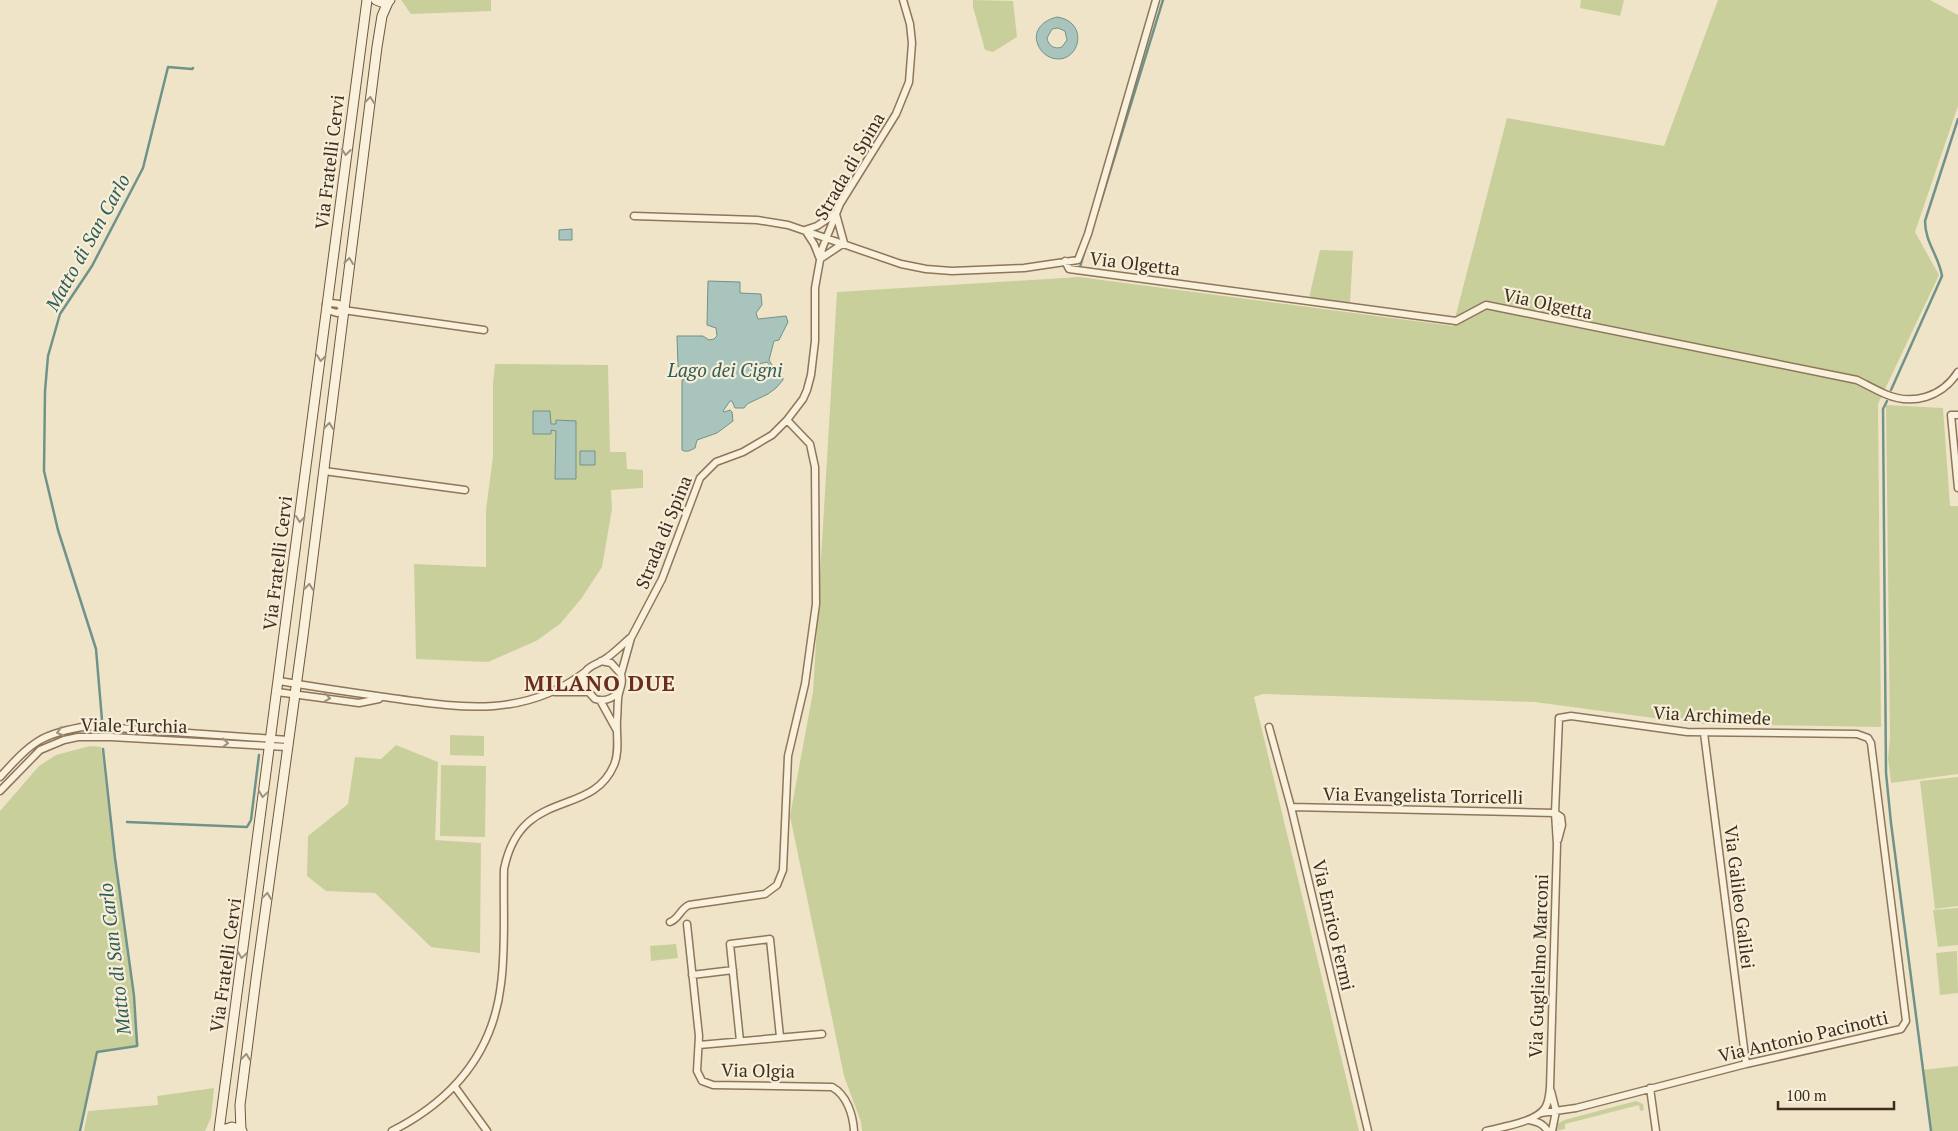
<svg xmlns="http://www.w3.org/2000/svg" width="1958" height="1131" viewBox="0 0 1958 1131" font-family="'PT Serif',serif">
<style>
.green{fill:#c9cf9b}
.water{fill:#a9c4bc;stroke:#6f938a;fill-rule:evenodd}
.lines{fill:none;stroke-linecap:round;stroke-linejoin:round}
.stream{stroke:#6f938a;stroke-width:2.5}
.street-casing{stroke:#8d765c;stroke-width:9}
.secondary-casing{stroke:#6f573f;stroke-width:11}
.street{stroke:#faf1dc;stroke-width:6}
.secondary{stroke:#faf1dc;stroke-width:9}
.oneway{stroke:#9c907e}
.labels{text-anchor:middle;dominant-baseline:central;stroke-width:4.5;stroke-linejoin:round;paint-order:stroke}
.street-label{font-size:18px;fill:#3d2e20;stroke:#f7eed8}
.water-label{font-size:19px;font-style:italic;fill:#2f5d5a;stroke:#f7eed8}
.district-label{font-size:22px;font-weight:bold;letter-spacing:1px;fill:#6b2e1e;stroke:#f7eed8}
</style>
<rect width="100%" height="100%" fill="#f0e4c8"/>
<!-- green -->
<path class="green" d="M401,0H491V11L411,14Z
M973,0L1013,1L1017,37L993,52L985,50L973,7Z
M1581,0H1624L1620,16L1580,8Z
M1718,0H1930L1958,15V106L1915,232L1939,275L1878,404L1881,727L1698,724L1535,702L1263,694L1254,697L1359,1131H862L861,1122L844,1076L790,816L813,692L837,292L1079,277L1453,326L1507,118L1664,146Z
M1320,250L1353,251L1350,304L1309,298Z
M495,364L608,365L610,452H626L627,469L643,470V488L611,490L612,509L602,567L581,599L560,624L536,641L488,662L416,659L414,564L486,567V510L493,456V383Z
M1886,405L1943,408L1950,506H1958V774L1891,783L1888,758L1890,738Z
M450,735L484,736V756L450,755Z
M396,745L438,762L435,840L481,843L480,953L431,947L375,893L326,891L307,876L308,836L348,804L355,757L381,759Z
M90,746L101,747L139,1046L97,1051L79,1131H0V811L39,766L56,755Z
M441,765L486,766L485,837L440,836Z
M1958,777V906L1935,909L1920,781Z
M1958,908V945L1938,947L1933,910Z
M676,944L678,958L651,961L650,946Z
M1957,951L1958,993L1940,995L1936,953Z
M1958,1066V1131H1931L1922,1070Z
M214,1088L211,1118L205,1131H84L88,1111L158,1105L157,1096Z
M1636,1101L1643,1104L1644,1110L1640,1111L1639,1105L1565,1124V1129L1556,1131L1557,1124L1564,1120Z"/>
<!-- water -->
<path class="water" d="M1057,17C1091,22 1079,66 1052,58C1046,56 1041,52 1038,45C1032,31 1043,20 1057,17ZM1058,28L1065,31L1067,40L1062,47C1054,50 1048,45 1047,38L1052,29Z
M572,229V240H559V230Z
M708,281L740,282V293L761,294L762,305L756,313L758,319L786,316L788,322L779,340L774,341L769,360L772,365L782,371L783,380L776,388L768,394L747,404L744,408H735L732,401H730L723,411L724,412L730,410L732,412L733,421L717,433L697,440L695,448C691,450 687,453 682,450V380L687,379V367H678L677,336H703L709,340L714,339L717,336L716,328L707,325ZM767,362L776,373L762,380L759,378L757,371L759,364Z
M533,411H550L551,424H556V420L576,421V479H555L556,431L551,430V434H533Z
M580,451H595V465H580Z"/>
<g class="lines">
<!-- stream -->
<path class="stream" d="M1098,211L1163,0
M1080,267L1085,250
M1891,390L1942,276C1939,256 1925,243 1925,221L1958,119
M1887,401L1883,409L1886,773L1891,823L1931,1131
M102,720L96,649L58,530L44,471L45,391L48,356L60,314L92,266L143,168L168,67L192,69L193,68
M127,822L247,827L251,820L259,755
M80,1131L97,1052L137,1046V1044L134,996L115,858L103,749"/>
<!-- street casing -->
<g class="street-casing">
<path id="street" d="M835,214L817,226L805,230L814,244L820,259L844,243
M836,214L844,243
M634,216L757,220L788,225L901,264L926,269L952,271L1024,268L1078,260L1088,234L1156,0
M1065,261L1069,269L1456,321L1486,305L1857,380C1867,385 1876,390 1885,394C1913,406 1942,397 1958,372
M326,304L331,303L339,304L343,310
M327,310L337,313L343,310L484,330
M1958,415H1951L1958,488
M324,471L465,490
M601,661L611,663L621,674
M279,681C314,687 349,692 384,697C456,707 522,720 585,672
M277,692L359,703L379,699
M555,692H587
M619,692C612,699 605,702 595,699L585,688C578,665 596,667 608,657C616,651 623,644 630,638
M600,700L616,729
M1269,727L1291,807L1368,1131
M1704,733L1746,1064
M0,777C32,742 41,733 89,726L288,740
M0,791L40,750L64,740L78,737H111L287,747
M1291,807L1555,813
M1555,813L1561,817L1562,825L1558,840
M670,922C679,919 680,909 689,905L765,894L777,885L783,870L788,756L805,684L816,604L815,467L810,444L787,420
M687,924L699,1036L697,1071L702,1081L713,1085L832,1087C847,1095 853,1115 854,1131
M692,975L733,970
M740,1041L730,944L770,939L780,1037
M699,1045L822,1034
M455,1087L487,1131
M1650,1088L1656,1131
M1551,1091L1556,1111L1552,1131
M1529,1120C1538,1122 1542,1123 1548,1131
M392,1131C453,1100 493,1053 501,984C506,946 503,907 504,869C521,786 591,819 614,765C620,751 616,734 617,719C618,711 617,701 619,693C621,686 623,682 621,674L631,638L662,579L700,478L716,462L743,452L772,435L787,420L803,399L807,390L811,375L815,341V288L822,249L840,204L896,114L909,82L912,43L910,24L903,0
M1486,1131C1502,1127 1536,1122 1545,1108C1549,1102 1549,1095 1550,1088L1557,844L1555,813L1559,718L1571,716L1687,732L1857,734L1868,738L1871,743L1906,1021L1901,1029L1746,1064L1576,1108L1541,1113"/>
</g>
<!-- secondary casing -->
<g class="secondary-casing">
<path id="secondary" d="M376,0L381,2L390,0
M241,1130L240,1105L256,979L303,636L377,47L382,16L389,0
M219,1131L367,0
M220,1131L232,1127L242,1131"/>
</g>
<!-- street -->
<use href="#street" class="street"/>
<!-- secondary -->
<use href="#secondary" class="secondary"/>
</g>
<!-- one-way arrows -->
<defs><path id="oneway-chevron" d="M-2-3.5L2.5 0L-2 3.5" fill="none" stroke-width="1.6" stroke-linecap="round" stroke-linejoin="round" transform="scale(1.25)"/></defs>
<g class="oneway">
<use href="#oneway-chevron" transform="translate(370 100) rotate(-83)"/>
<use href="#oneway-chevron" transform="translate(346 152) rotate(97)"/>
<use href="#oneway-chevron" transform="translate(349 261) rotate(-83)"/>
<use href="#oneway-chevron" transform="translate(321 358) rotate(97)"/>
<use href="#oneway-chevron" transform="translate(329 426) rotate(-84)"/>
<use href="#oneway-chevron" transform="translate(300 519) rotate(97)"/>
<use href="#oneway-chevron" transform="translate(309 587) rotate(-83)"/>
<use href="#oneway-chevron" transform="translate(327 698) rotate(8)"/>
<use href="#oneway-chevron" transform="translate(60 732) rotate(164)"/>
<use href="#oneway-chevron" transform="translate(225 743) rotate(3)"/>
<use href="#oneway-chevron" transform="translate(263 794) rotate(98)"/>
<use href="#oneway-chevron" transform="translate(267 896) rotate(-82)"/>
<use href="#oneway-chevron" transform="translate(242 955) rotate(98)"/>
<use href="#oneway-chevron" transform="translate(246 1057) rotate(-83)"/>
</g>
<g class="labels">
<!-- street labels -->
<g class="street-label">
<text transform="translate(329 162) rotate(-83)">Via Fratelli Cervi</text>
<text transform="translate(849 166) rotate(-60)">Strada di Spina</text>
<text transform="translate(1135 263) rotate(7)">Via Olgetta</text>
<text transform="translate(1548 303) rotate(12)">Via Olgetta</text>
<text transform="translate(663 532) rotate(-68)">Strada di Spina</text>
<text transform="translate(277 563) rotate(-83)">Via Fratelli Cervi</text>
<text transform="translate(1712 715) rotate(3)">Via Archimede</text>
<text transform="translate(134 725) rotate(1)">Viale Turchia</text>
<text transform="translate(1423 795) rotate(1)">Via Evangelista Torricelli</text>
<text transform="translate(1740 897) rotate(83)">Via Galileo Galilei</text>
<text transform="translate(1334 925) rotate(77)">Via Enrico Fermi</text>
<text transform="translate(225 965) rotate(-82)">Via Fratelli Cervi</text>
<text transform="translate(1538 966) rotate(-88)">Via Guglielmo Marconi</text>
<text transform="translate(1803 1036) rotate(-13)">Via Antonio Pacinotti</text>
<text transform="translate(758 1070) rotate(1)">Via Olgia</text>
</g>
<!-- water labels -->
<g class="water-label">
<text transform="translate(87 242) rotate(-61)">Matto di San Carlo</text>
<text x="725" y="369">Lago dei Cigni</text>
<text transform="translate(114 959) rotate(-97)">Matto di San Carlo</text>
</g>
<!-- district labels -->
<g class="district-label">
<text x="600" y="682">MILANO DUE</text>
</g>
</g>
<!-- scale -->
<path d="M1778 1101v8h116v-8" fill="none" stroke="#3d2e20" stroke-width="2.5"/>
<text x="1786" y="1101" font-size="15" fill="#3d2e20" stroke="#f7eed8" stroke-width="4" paint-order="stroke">100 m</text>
</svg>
